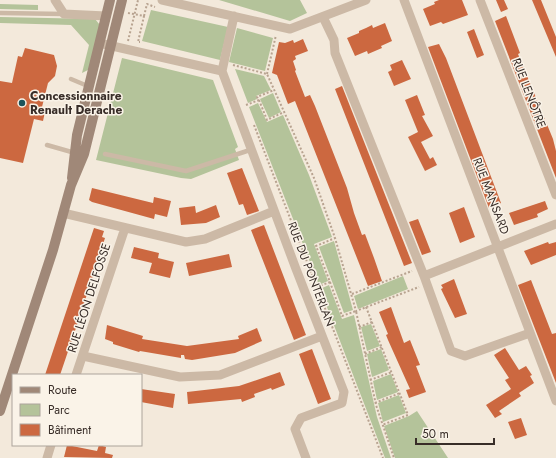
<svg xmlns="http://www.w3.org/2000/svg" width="556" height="458" viewBox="0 0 556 458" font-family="Jost,sans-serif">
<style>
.green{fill:#b4c39a}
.building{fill:#cc6840}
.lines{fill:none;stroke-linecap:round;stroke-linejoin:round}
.path{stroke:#b8a390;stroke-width:2;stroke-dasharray:2 2;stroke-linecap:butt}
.lane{stroke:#ccb9a6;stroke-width:4.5}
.street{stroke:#ccb9a6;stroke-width:9}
.secondary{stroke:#a08878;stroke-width:10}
.poi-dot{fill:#1b545b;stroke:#faf3e8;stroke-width:1.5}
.labels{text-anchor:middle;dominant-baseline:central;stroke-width:3;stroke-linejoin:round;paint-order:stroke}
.street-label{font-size:12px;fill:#382d28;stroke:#faf3e8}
.poi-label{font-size:12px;font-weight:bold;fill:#382d28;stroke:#faf3e8;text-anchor:start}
</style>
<rect width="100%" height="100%" fill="#f3e9db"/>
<!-- green -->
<path class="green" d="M219,0H300L307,13L290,21Z
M0,4L38,5V10L0,9Z
M151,10L228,27L220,60L142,41Z
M0,17L95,19L100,25L90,69L82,73L89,45L71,25L0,23Z
M237,28L273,38L265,71L229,62Z
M122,58L213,80L238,147L235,149L239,160L191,179L181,178L96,160Z
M235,69L264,76L271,90L256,96L257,99L248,103Z
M273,93L281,112L269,118L260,99Z
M258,103L267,122L283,115L309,175L332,237L314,244L328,281L319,285L249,107Z
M334,241L353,310L344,313L319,247Z
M403,276L408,289L358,309L354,296Z
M329,285L342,319L354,315L377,417L391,458H385L320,289Z
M371,324L380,346L367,351L361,327Z
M381,349L389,370L372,377L367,354Z
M391,374L398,392L377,400L373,381Z
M399,395L406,413L383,422L378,403Z
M417,411L448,458H395L384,426L409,416Z"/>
<!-- building -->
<path class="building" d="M439,0H462L468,15L443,24L441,22L430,26L423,9L435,4L434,2Z
M496,0H504L508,9L501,12Z
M532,0H541L556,37V57Z
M506,16L520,53L518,54L553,139L556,151V178L495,21Z
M385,23L392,41L381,46L382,48L368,54L367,51L355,56L347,38L359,33V31L366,28L372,25L373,28Z
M474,29L484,55L477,58L467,32Z
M303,39L308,51L295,56L296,59L293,61L296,70L295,71L305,97L310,95L315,106L347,188L354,213L362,235L365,234L374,258L382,281L368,286L295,101L288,104L277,75L272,73L279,42L285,43L293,40L294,43Z
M439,44L446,58L501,203L489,208L428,47Z
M25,48L54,55L57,66L55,76L48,83L41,111L45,112L43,121L34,119L23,163L0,158V81L12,83L18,56L22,57Z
M402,60L411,79L394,86L388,72L392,70L390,65Z
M342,86L412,263L404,266L335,89Z
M417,95L425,115L422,116L433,136L421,142L430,159L433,157L437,165L425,171L408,137L418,132L405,100Z
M242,168L259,211L247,215L243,204L239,205L227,173Z
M92,188L153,203L154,197L171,201L167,217L155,214L154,219L92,202L89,200Z
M545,201L548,209L537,214L538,217L514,225L509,213Z
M216,205L220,217L206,223L181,225L179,208L195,206L196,213Z
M464,207L475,237L460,243L449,213Z
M418,219L431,252L422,255L409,222Z
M264,225L306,335L294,340L251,230Z
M94,228L104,231L102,237L105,238L79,319L60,375H45Z
M548,242L549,244L556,242V255L531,265L524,251Z
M134,247L159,253L158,258L174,262L170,278L149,273L152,263L131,258Z
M229,254L232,267L189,276L186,263Z
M454,279L467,314L455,318L441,289L443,288L441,285Z
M531,280L552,334L556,333V383L518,285Z
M391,307L404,343L410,340L420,365L416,366L426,392L409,398L406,390L410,389L388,340L386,335L388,334L379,312Z
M107,325L143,336L142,339L187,346L239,339L238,336L257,328L262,341L235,353L192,360L185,359L184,355H181V358L140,351L139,352L113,344V342L105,339Z
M505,348L519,370L526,366L532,375L530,376L534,383L519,393L521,396L499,411L502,414L495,418L486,405L511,389L505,380L509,378L494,355Z
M312,349L331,399L318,404L299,354Z
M280,372L285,385L272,390L271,388L254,394L255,397L242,402L241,399L188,404L187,392L239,386Z
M141,389L175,394L173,408L141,402Z
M521,418L527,435L515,439L508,422Z
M67,445L97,451L99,445L106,447L105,453L113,455L112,458L64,457Z"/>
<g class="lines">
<!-- path -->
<path class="path" d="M128,13L144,16L138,42H140
M144,16L147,4L155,7
M128,41L138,0
M233,65L267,74L314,178L335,238L356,311L419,287
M267,74L276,35
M259,100L267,120L284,112
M246,105L259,100L257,97L274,90
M254,125L383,458
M330,282L342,316L356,311L376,405L394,458
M317,287L330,282L316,246L335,238
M352,294L412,271
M366,307L408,415L382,425
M359,327L372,322
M365,354L382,347
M370,380L392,372
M375,403L400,393"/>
<!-- lane -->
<path class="lane" d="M0,13L64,14
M71,79L90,87
M47,145L75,153
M105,154L186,171L250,150"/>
<!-- street -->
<path class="street" d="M55,0L64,14L106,16
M162,0L290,29L366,0
M404,0L556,401
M480,0L556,195
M234,16L222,71L296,269L344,392L342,403L301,418L295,429L306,458
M323,17L334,40L335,53L424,276L556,224
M99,43L222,71
M63,213L186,242L205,239L274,211
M424,276L451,351L465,356L530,333
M83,356L180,377L220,375L322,336
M76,375L125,228
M47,458L51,445"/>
<!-- secondary -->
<path class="secondary" d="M72,178L77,135L110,0
M0,411L53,250L71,185L84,154L122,0"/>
</g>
<!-- markers -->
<circle class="poi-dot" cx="22" cy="103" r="4"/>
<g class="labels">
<!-- street labels -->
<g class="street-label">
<text transform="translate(529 93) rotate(69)">RUE LENÔTRE</text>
<text transform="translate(491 196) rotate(69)">RUE MANSARD</text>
<text transform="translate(311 274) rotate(69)">RUE DU PONTERLAN</text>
<text transform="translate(89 298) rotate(-72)">RUE LÉON DELFOSSE</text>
</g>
<!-- poi labels -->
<g class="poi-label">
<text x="30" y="96">Concessionnaire<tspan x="30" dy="14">Renault Derache</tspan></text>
</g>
</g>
<!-- legend -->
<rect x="12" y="374" width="130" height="72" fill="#faf3e8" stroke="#aca49b"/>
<rect x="20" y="387" width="20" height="6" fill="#a08878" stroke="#aca49b"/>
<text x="48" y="394" font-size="12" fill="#382d28">Route</text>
<rect x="20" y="404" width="20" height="12" fill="#b4c39a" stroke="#aca49b"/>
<text x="48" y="414" font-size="12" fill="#382d28">Parc</text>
<rect x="20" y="424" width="20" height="12" fill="#cc6840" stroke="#aca49b"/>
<text x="48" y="434" font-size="12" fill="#382d28">Bâtiment</text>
<!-- scale -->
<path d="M416 438v6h78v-6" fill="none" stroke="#382d28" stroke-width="2"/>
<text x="422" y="438" font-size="12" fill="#382d28" stroke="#faf3e8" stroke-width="3" paint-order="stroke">50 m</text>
</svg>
